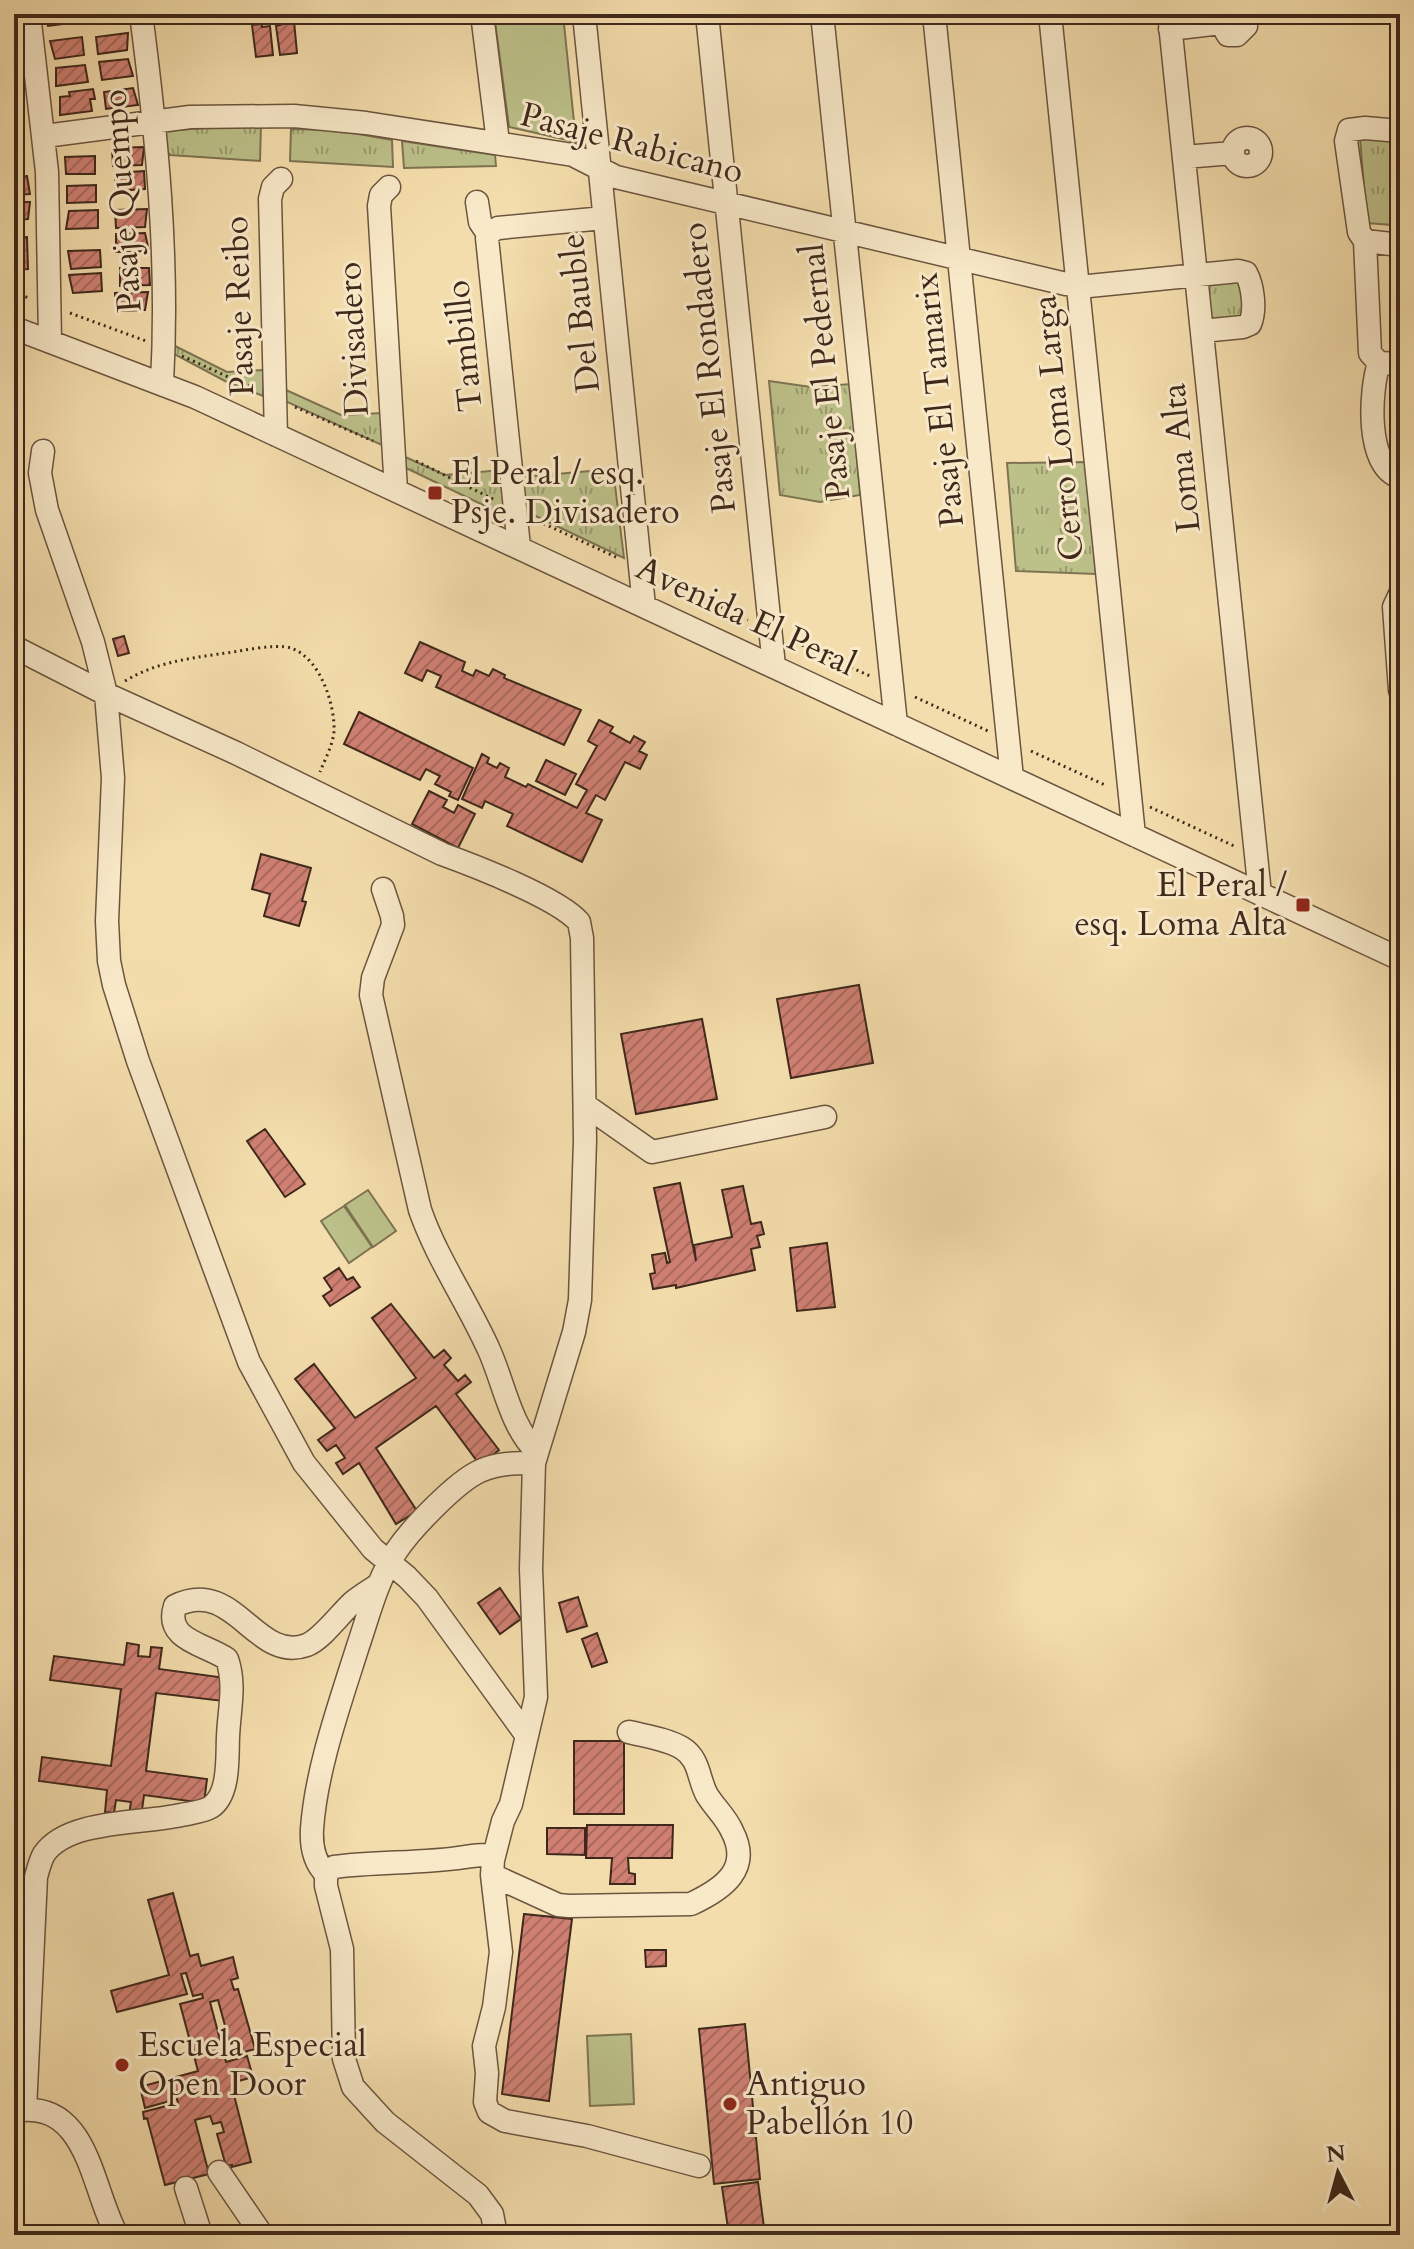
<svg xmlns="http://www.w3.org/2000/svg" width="1414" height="2249" viewBox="0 0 1414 2249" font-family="Cardo,serif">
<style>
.grass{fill:url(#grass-tufts);stroke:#7e7452;stroke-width:2}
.park{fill:#bcc089;stroke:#7e7452;stroke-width:2}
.building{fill:url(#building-hatch);stroke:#3f281b;stroke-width:2}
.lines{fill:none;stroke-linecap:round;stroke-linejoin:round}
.minor-casing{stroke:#6c553f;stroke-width:25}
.path{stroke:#3f281b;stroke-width:3;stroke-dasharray:2 4;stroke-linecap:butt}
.minor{stroke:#f8e9c9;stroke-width:22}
.poi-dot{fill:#8f2418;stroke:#f8e9c9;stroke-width:3}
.labels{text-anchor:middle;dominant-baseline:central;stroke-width:6;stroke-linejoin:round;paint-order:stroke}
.street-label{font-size:34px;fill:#3f281b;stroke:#f8e9c9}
.poi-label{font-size:34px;fill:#3f281b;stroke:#f8e9c9;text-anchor:start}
</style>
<defs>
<pattern id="grass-tufts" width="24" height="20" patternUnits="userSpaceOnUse" patternTransform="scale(2)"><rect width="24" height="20" fill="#bcc089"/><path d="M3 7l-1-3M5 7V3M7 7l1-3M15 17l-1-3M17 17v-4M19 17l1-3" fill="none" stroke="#9a9c6f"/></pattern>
<pattern id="building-hatch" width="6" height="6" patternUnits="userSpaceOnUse" patternTransform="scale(2)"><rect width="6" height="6" fill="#d08073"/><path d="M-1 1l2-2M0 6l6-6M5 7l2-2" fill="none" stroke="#aa695e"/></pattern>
</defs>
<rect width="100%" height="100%" fill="#f4ddac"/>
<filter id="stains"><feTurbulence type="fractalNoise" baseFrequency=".0025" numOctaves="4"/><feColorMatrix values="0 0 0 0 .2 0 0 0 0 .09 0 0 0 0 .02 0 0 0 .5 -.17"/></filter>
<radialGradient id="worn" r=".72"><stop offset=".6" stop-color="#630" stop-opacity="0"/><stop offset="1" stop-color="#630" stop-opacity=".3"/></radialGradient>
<!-- grass -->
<path class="grass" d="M261,124L260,161L170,155L167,151L165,131Z
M291,129L336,130L392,140L393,167L290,161Z
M1360,138L1400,142L1392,225L1367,223Z
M402,141L495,155L496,166L404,168Z
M1243,278L1247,323L1210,326L1207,281Z
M175,346L227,372L263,370V396L225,381L174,354Z
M769,381L811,387L851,384L860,495L820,502L780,495Z
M286,390L341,415L383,413L384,446L285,401Z
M403,456L445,475L502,470L506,516L404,467Z
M1086,462L1096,574L1016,571L1007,463Z
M613,469L624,558L525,511L522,477Z"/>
<!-- park -->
<path class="park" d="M494,14H563L576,142L509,127Z
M368,1190L396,1231L373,1247L345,1205Z
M344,1206L372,1247L349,1263L321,1221Z
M631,2034L634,2104L590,2106L587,2036Z"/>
<!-- building -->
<path class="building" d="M49,14H79L80,22L48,26L47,16Z
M294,21L297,53L280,55L276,26Z
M262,24V27L270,26L273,55L256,57L252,25Z
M128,33L127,50L98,54L96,37Z
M82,37L84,55L55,59L50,41Z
M128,59L133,76L102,80L99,62Z
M85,65L88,82L56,86V68Z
M133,88L138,105L106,109L104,92Z
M93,89L95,99H90L92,111L60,115V97L70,96L69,92Z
M24,132V150L14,151V133Z
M144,147L142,165L113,166L112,148Z
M95,156V174H66L65,157Z
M144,171L145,189L116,191L115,173Z
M27,176L30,194L14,195V177Z
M96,185V202L67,203V186Z
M14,202H30L28,219L14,220Z
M147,209L145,227L116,228L115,210Z
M98,210V228L66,229L69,211Z
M145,233L149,251L116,252V234Z
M27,237L28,269L14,270V238Z
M100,250L101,267L71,269L68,251Z
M120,268H149L150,285L120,286Z
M101,273L102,291L73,293L69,275Z
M148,292L145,310L116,311L115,293Z
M124,636L129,653L118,656L113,639Z
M420,642L465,662L462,671L473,676L476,670L489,676L493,669L505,675L504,678L581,710L564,745L436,687L441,676L427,670L422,681L405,673Z
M359,712L473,768L458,800L449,796L451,792L435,784L440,776L426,769L420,780L344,744Z
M599,720L613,727L610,732L630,743L634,736L645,742L639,751L647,755L640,769L625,762L605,800L596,795L586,813L602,820L582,862L507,826L513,814L485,801L482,808L462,799L482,754L489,758L487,763L497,768L500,763L509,768L505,777L526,787L528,784L577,808L587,790L576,784L597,746L588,741Z
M546,760L576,774L565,795L536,781Z
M429,791L447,800L443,807L454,813L458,805L475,814L458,848L412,824Z
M261,854L311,868L302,901L306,902L299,926L264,916L270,894L252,889Z
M859,985L873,1063L791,1078L777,999Z
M702,1019L717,1099L636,1114L621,1034Z
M265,1129L305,1184L285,1197L247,1141Z
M680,1183L696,1261L694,1245L732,1237L722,1190L743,1186L751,1224L761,1222L764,1234L757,1236L760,1247L751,1249L755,1270L676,1288V1285L653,1289L650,1274L655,1273L652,1255L665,1253L667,1263L670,1262L654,1188Z
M827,1243L835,1307L797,1311L790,1248Z
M339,1268L347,1280L353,1277L360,1287L330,1306L323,1296L332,1290L324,1278Z
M391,1304L434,1358L444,1350L451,1358L444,1365L458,1381L465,1375L471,1382L456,1394L499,1450L480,1465L436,1406L376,1448L417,1511L396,1524L359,1463L343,1474L336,1463L345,1458L336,1445L327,1451L318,1440L335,1428L295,1379L314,1364L355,1418L416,1378L372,1318Z
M500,1588L521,1619L500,1634L478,1603Z
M578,1597L587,1626L567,1632L559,1603Z
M597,1633L607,1662L592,1667L582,1639Z
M127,1643L139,1645L138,1656L150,1657L151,1647L162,1648L159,1669L226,1678L223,1701L156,1693L146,1771L207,1779L204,1803L144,1795L141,1817L129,1815L131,1802L116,1800L114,1813L105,1812L107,1790L39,1781L42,1757L111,1766L121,1689L50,1680L54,1656L124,1665Z
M574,1741H624V1814H574Z
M587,1825H673L672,1858H628L629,1873L635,1874V1884H610L612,1858H586Z
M547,1828H585V1855L547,1854Z
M173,1893L190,1956L198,1954L201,1966L233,1957L238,1978L231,1980L234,1990L238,1989L255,2049L233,2055L218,2000L210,2002L226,2062L247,2056L253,2077L235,2082L238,2094L234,2095L251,2162L232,2167V2165L226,2166L217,2134L224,2132L221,2122L213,2124L210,2116L195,2120L209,2174L165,2185L147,2118L144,2119L143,2112L178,2103L177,2099L145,2108L140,2087L198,2071L180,2004L203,1998L202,1994L193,1996L186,1973L181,1974L187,1994L117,2012L111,1991L169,1975L148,1900Z
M524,1914L572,1919L549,2101L502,2094Z
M645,1950H666V1966L646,1967Z
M745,2024L760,2179L714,2184L699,2029Z
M758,2182L765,2235H729L722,2187Z"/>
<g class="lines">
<!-- minor casing -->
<g class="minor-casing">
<path id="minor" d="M29,14L47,172L50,341
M141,14C157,136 169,260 162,383
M482,14L498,142
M584,14L644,606
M707,14L774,666
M822,14L896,724
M934,14L1012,778
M1050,14L1134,835
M1169,14L1260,894
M1221,23L1228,35H1237L1246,26L1244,14
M1170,29L1221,23
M1400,131L1365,128L1349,130L1346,141L1359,232L1365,241L1370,353L1379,363L1400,364
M45,136L190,117L294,116L366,123L573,155L616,177L1066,284L1089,286L1238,271L1246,273C1253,286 1256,310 1250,324L1243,327L1202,331
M1233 152a14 14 0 1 1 28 0a14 14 0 1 1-28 0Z
M1184,157L1233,153
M389,187L381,195L379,206L396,490
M477,202L480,222L488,234
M1365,241L1400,245
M14,328L195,397L1400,959
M1379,363C1370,390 1365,467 1400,477
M276,435L270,199L273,187L281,179
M43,451L40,473L47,510L93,642L106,694L113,778L107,921L109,961L114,985L138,1061L249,1362L304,1463L373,1549L407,1577L427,1598L527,1736
M519,547L487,238L490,232L498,228L604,218
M1400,594L1394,607L1400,690
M14,647L106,694L236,753L442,854C475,866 558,898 579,922L582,938L585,1140L580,1300L574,1332L534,1463L531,1569L536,1697L511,1804L503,1821L493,1860
M383,889L392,916L393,925L373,978L371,995L420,1210C437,1259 468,1303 489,1350C504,1383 510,1425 536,1451
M585,1105L652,1152L825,1117
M326,1874C314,1862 311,1846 312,1829C316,1770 340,1703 358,1646C369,1614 377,1579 397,1550C412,1528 456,1482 480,1471C497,1463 516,1463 534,1463
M492,1875L558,1905L569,1906L691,1904C723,1889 752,1869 732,1831C726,1817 715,1808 707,1795C698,1779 700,1759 682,1748C667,1739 645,1736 629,1732
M25,2110L36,1877C38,1870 40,1861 44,1854C68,1819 142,1824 181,1815C190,1813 203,1812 211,1807C230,1794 227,1757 228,1737C229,1710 236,1685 227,1659C205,1644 164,1640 175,1606C235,1576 255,1664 307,1645C322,1639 340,1614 352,1603C360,1596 369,1591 378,1585
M14,2111C89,2098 91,2189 117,2235
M219,2172L262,2235
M186,2188L201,2235
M496,2235L492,2214L478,2195L385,2122L353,2087L344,2059L342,1949L326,1886V1874L334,1867C377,1861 421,1864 465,1857C475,1856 485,1852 493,1860L492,1875L501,1952L494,2007L484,2046L487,2073L485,2102L489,2112L505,2121L587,2136L699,2166"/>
</g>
<!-- path -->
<path class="path" d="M14,293L29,298
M70,313L146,341
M182,356L255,389
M295,407L373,441
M416,461L495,500
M538,521L618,558
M661,578L748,620
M791,640L872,677
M125,681C155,663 185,659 219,654C238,652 274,643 291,648C320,658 335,704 334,731C333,745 325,759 320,772
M915,697L988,731
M1031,751L1107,786
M1150,807L1234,846"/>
<!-- minor -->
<use href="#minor" class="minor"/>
</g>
<!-- markers -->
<g class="poi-dot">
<rect x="427" y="485" width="16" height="16" rx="4"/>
<rect x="1295" y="897" width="16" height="16" rx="4"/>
<circle cx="122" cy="2065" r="8"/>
<circle cx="730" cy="2104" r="8"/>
</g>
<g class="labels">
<!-- street labels -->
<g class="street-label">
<text transform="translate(632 143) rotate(15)">Pasaje Rabicano</text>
<text transform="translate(122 201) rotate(-94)">Pasaje Quempo</text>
<text transform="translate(239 306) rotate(-92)">Pasaje Reibo</text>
<text transform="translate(580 313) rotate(-96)">Del Bauble</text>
<text transform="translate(353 339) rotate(-93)">Divisadero</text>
<text transform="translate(464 346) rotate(-96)">Tambillo</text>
<text transform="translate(709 368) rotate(-96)">Pasaje El Rondadero</text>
<text transform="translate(825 372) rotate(-96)">Pasaje El Pedernal</text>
<text transform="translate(939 400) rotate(-96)">Pasaje El Tamarix</text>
<text transform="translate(1058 428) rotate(-96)">Cerro Loma Larga</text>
<text transform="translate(1181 458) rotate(-96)">Loma Alta</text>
<text transform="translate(746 616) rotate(25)">Avenida El Peral</text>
</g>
<!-- poi labels -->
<g class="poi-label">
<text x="451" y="473">El Peral / esq.<tspan x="451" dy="39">Psje. Divisadero</tspan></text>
<text x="1287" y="885" text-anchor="end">El Peral /<tspan x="1287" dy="39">esq. Loma Alta</tspan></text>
<text x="138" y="2045">Escuela Especial<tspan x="138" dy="39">Open Door</tspan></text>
<text x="746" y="2084">Antiguo<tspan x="746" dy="39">Pabellón 10</tspan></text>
</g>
</g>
<!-- margin -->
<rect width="1414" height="2249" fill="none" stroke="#f4ddac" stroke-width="48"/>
<rect x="16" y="16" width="1382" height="2217" fill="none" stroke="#3f281b" stroke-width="4"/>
<rect x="24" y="24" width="1366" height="2201" fill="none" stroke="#3f281b" stroke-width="2"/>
<!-- north arrow -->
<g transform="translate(1338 2173) rotate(354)" stroke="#f8e9c9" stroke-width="6" paint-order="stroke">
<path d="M0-6L14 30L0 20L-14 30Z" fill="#3f281b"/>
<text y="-12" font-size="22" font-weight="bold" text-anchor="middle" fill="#3f281b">N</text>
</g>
<rect width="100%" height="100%" filter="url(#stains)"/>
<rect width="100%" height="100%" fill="url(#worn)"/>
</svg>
